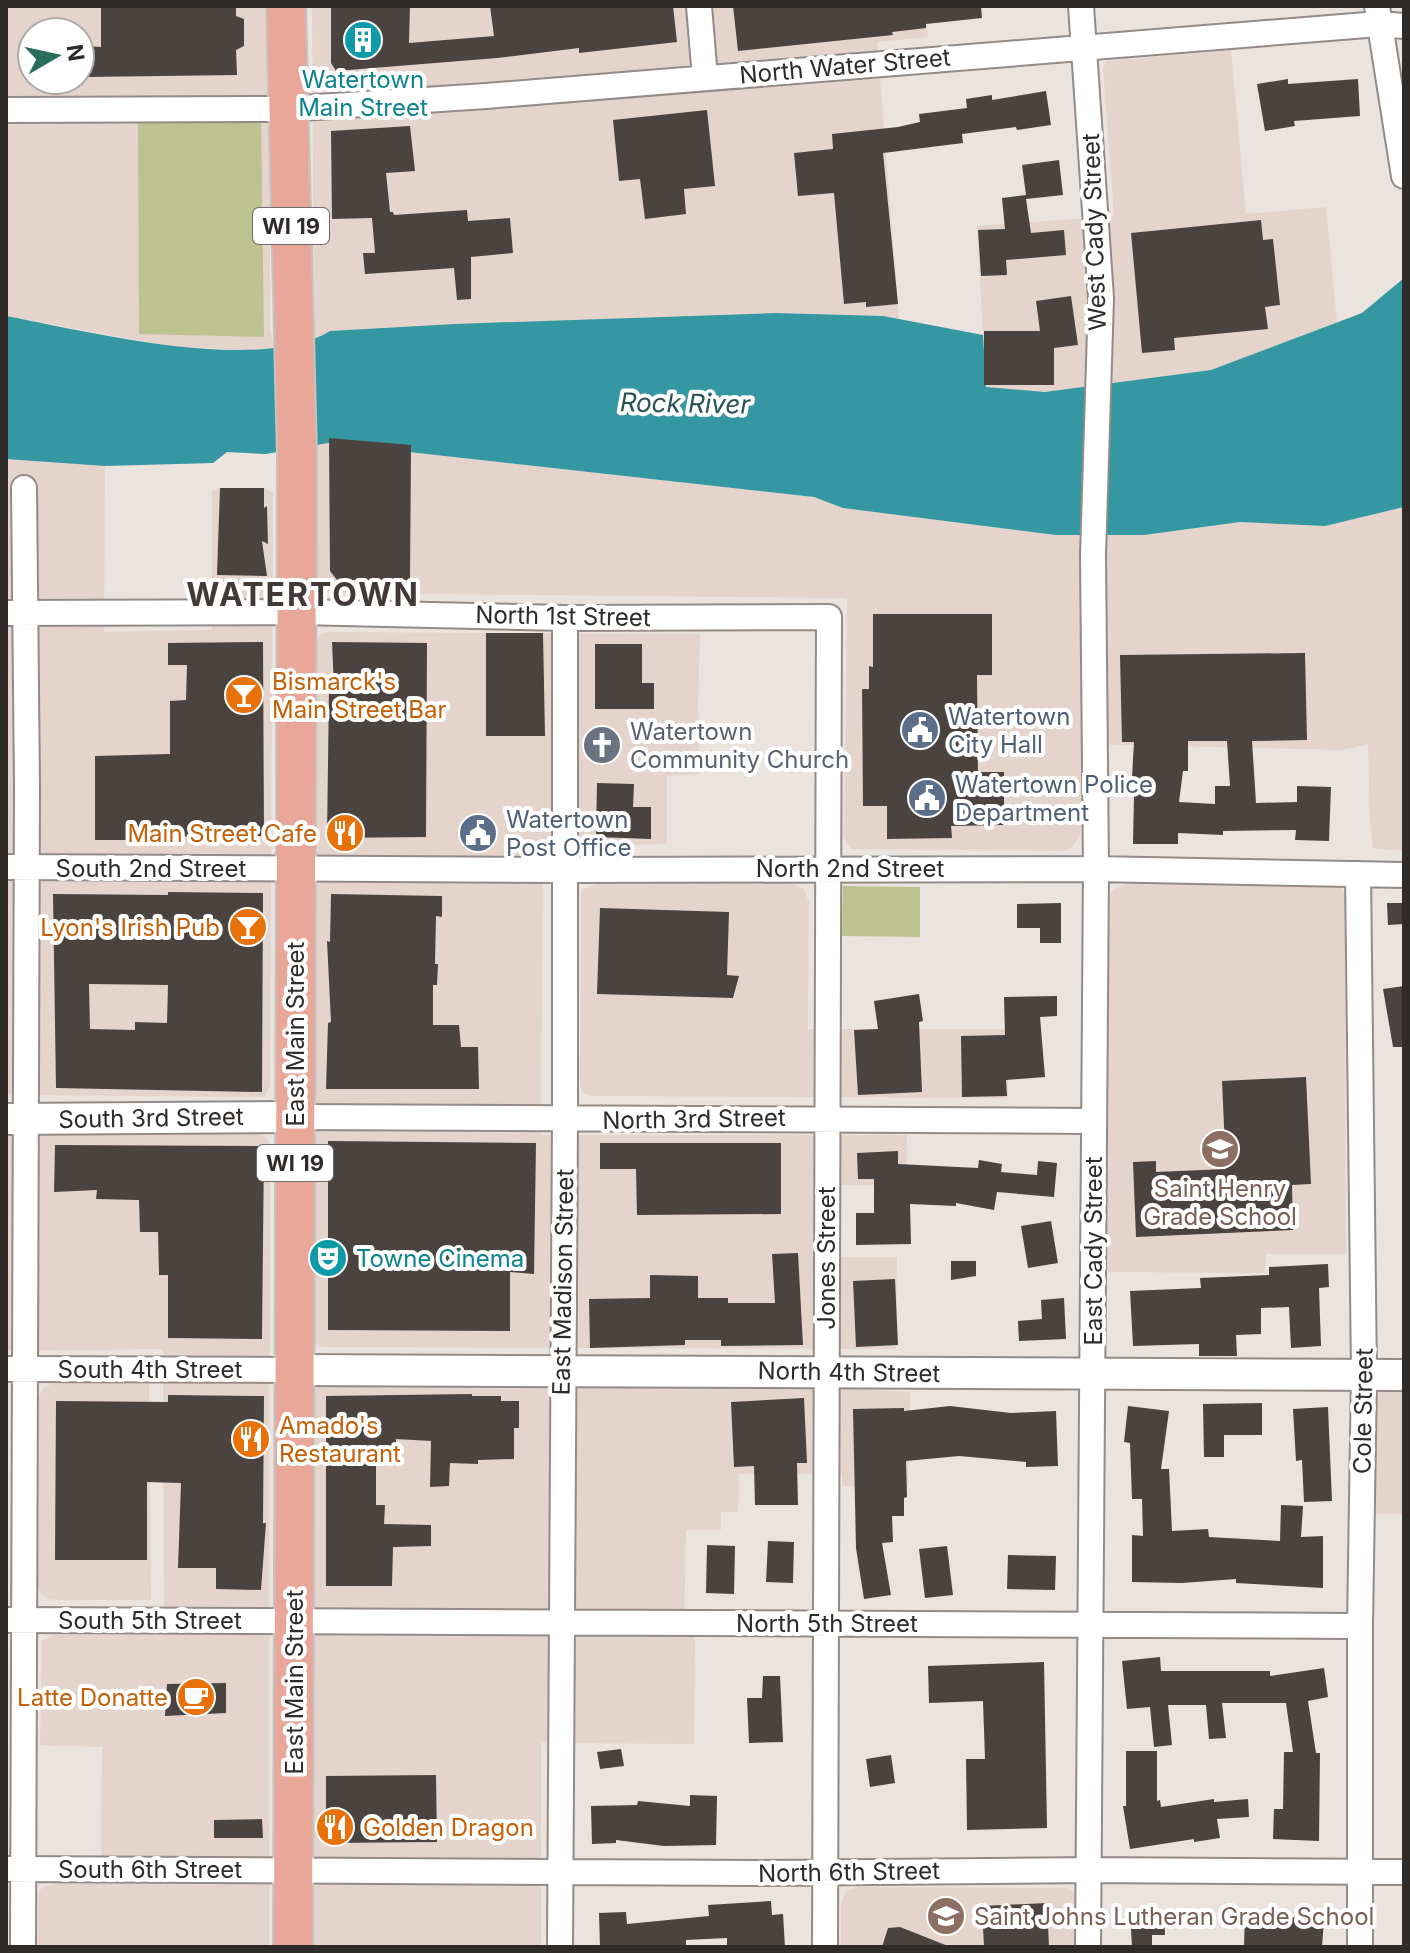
<svg xmlns="http://www.w3.org/2000/svg" width="1410" height="1953" viewBox="0 0 1410 1953" font-family="Inter,sans-serif">
<style>
.built{fill:#e4d4cc;fill-rule:evenodd}
.green{fill:#bcc391}
.water{fill:#3497a1}
.building{fill:#4a433f;fill-rule:evenodd}
.lines{fill:none;stroke-linecap:round;stroke-linejoin:round}
.minor-casing{stroke:#938b87;stroke-width:28}
.tertiary-casing{stroke:#938b87;stroke-width:34}
.primary-casing{stroke:#c4c4c3;stroke-width:42}
.minor{stroke:#fff;stroke-width:24}
.tertiary{stroke:#fff;stroke-width:30}
.primary{stroke:#e9a79a;stroke-width:38}
.labels{text-anchor:middle;dominant-baseline:central;stroke-width:8;stroke-linejoin:round;paint-order:stroke}
.shield{fill:#fff;stroke:#6d6b69;stroke-width:2}
.shield-label{font-size:22px;font-weight:bold;fill:#2e2b29}
.street-label{font-size:24px;fill:#2e2b29;stroke:#fff}
.culture-label{font-size:24px;fill:#0d838f;stroke:#fff}
.food-label{font-size:24px;fill:#c56008;stroke:#fff;text-anchor:start}
.service-label{font-size:24px;fill:#4e5e75;stroke:#fff;text-anchor:start}
.worship-label{font-size:24px;fill:#5b616d;stroke:#fff;text-anchor:start}
.education-label{font-size:24px;fill:#785e54;stroke:#fff}
.water-label{font-size:26px;font-style:italic;fill:#285358;stroke:#fff}
.district-label{font-size:32px;font-weight:bold;letter-spacing:2px;fill:#413a37;stroke:#fff}
</style>
<rect width="100%" height="100%" fill="#ebe3de"/>
<!-- built -->
<path class="built" d="M6,6H265L270,167V330L274,347L260,351L170,346L6,316ZM32,32H80V80H32Z
M312,6H925L928,37L877,42L899,319L883,316L775,313L656,317L330,331L314,339Z
M1231,50L1246,214L1326,207L1337,322L1211,370L1045,392L986,387L977,226L1114,216L1103,68L1107,61Z
M327,443L814,497L843,508L1056,535H1144L1240,522L1325,526L1404,507V851L1373,848L1370,825L1368,744L1343,750L1082,744L1081,833L1072,848L1060,851L852,849L846,843L844,835L847,598L321,593L316,586L315,577V445Z
M6,459L105,466L104,632L212,630V491L220,488H264L273,493L270,1085L265,1097L6,1095Z
M331,632L700,634L698,705L700,774L667,776V844L543,847L541,1135H907L906,1185H813V1257H897L896,1349L322,1347L314,1342L315,642L321,634Z
M784,882L803,888L809,902L808,1029H1008V1098L591,1096L583,1093L580,1085L581,895L583,889L597,884Z
M1126,883H1331L1340,887L1345,894L1346,1254H1266L1265,1273L1106,1272L1109,897L1113,890Z
M6,1133H255L263,1135L268,1140L270,1147L269,1947H37L39,1891L43,1887L57,1883L101,1882L102,1747L40,1745L42,1641L55,1635H164L163,1349L6,1351Z
M59,1382L149,1384L151,1600H56L47,1599L40,1593L38,1585L37,1407L40,1394L45,1386Z
M318,1383L797,1386L910,1392L908,1486H842V1474H739L738,1512H721V1530H686L684,1637H695L694,1744L541,1743V1947H312L313,1400Z
M1404,1389V1514H1374V1398L1381,1391Z
M860,1887L1067,1888L1074,1892L1076,1899V1947H841V1906L845,1892Z"/>
<!-- green -->
<path class="green" d="M261,116L264,337L139,334L138,118Z
M843,886L920,887V937L842,936Z"/>
<!-- water -->
<path class="water" d="M1404,278V507L1325,526L1240,522L1144,535H1056L843,508L814,497L328,443L266,454L227,452L213,463L105,466L6,459V316C87,331 258,375 330,331L455,324L775,313L883,316L983,335L986,387L1045,392L1211,370L1362,313Z"/>
<!-- building -->
<path class="building" d="M101,6H236V16L244,19V46L236,50L237,75L85,77V46L101,47Z
M331,6H410L409,43L494,36L490,6H673L677,42L579,53V48L497,58L336,71L331,63Z
M733,6H981L982,18L926,24V28L892,32L893,35L738,51Z
M1288,79V84L1358,79L1360,116L1294,121L1295,126L1265,131L1257,84Z
M1046,91L1051,125L1017,130L1016,127L962,134L963,143L883,153L898,304L866,307V302L844,304L834,193L798,196L794,153L833,149L832,134L898,127L920,122L919,114L967,108L966,99L992,95V100Z
M707,110L715,186L684,189L686,214L645,219L640,179L619,181L613,120Z
M410,126L415,171L386,173L390,212H393L394,215L467,210L468,221L510,218L513,253L471,257V299L457,300L454,268L365,274L363,253H375L372,218L332,219L331,131Z
M1059,160L1063,195L1026,199L1031,233L1064,230L1066,255L1006,260L1007,275L981,276L978,230L1005,229L1002,198L1026,195L1022,165Z
M1261,220L1263,240L1273,239L1280,305L1265,307L1268,329L1174,338L1175,350L1142,353L1131,233Z
M1071,296L1078,345L1054,348V385H984V331H1040L1036,301Z
M329,438L411,445L410,580H337L330,571Z
M220,488H264V508L267,506L268,544L262,541L267,576L217,575Z
M873,614H992V675H977L978,772H1004V825L951,826L952,838L887,839V806H863L862,689H869V666L873,667Z
M486,633H543L545,736H486Z
M263,642L264,836L152,837V840H95V756L170,754V701L186,700L187,665H168V643Z
M332,642L427,643L426,837L327,838L329,688L334,687Z
M595,644H642V683H654V709H595Z
M1305,653L1307,740L1252,741L1256,803L1297,802V786L1331,787L1329,841L1295,840L1296,830L1223,831V835L1178,833V844H1133L1134,795H1131L1134,742H1122L1120,655ZM1188,741H1227L1230,786H1215V804L1179,802L1183,771H1188Z
M597,783L634,784L633,807H651V839L596,837Z
M168,892L263,893L262,1092L56,1088L53,894L168,895ZM89,984L168,985L167,1023L135,1022V1030L90,1029Z
M331,894L442,896V917L436,916L435,964H438L437,985H433V1025H459L461,1047H478L479,1089H326L328,1023L331,1022L327,941L330,942Z
M1061,903V943H1040V928H1017V904Z
M1387,903H1404V924L1388,925Z
M600,908L729,912L727,975L739,976L733,998L597,994Z
M1404,986V1047H1393L1383,989Z
M919,994L923,1021L919,1022L922,1092L858,1095L854,1030L878,1029L874,1001Z
M1057,996V1016L1040,1017L1045,1077L1006,1080L1007,1096L962,1097L961,1036L1005,1035L1004,997Z
M1306,1077L1311,1184L1292,1185L1293,1230L1136,1237L1133,1162L1156,1161V1172L1226,1169L1222,1081Z
M328,1141L536,1143L534,1274L510,1272V1331L328,1330Z
M600,1143H781V1214L637,1215L636,1169H600Z
M55,1145L264,1146L262,1339L168,1338V1275H159L158,1232H140L139,1200L96,1199L97,1190L54,1192Z
M898,1151V1164L978,1168L979,1160L1002,1164L1001,1172L1037,1175L1038,1161L1057,1163L1054,1197L997,1192L994,1210L956,1203V1206L910,1204L911,1244L856,1245V1213H874V1179H858L857,1153Z
M1051,1221L1058,1263L1028,1268L1021,1226Z
M798,1253L803,1345L721,1346V1340H685V1345L590,1348L589,1299L650,1298V1275L698,1276V1298H728V1303H775L772,1254Z
M951,1261H976V1276L951,1280Z
M1328,1264L1329,1287L1319,1288L1321,1346L1291,1348L1289,1307L1261,1308V1334L1236,1335L1237,1356H1199V1344L1133,1346L1130,1291L1201,1288L1200,1278L1269,1275V1267Z
M895,1279L898,1345L856,1347L853,1281Z
M1064,1298L1066,1339L1019,1341L1018,1321L1042,1319L1041,1300Z
M472,1394V1396H501V1401H519V1428H514V1459L478,1460V1464L450,1463L449,1486L430,1487L431,1441L396,1439V1459H376V1505H385L384,1524L431,1525V1546L393,1547L392,1586H326V1396Z
M168,1395L264,1396L263,1523H266L261,1590L216,1589V1568H178L181,1483L147,1482V1560H55L56,1401L168,1402Z
M804,1398L807,1463H797L798,1505H755L754,1466L734,1467L731,1402Z
M1262,1403V1435H1224V1457H1204L1203,1404Z
M950,1406L1011,1413L1056,1411L1058,1466L1026,1467V1462L959,1456L906,1461L907,1497L904,1498V1516H892L893,1542L882,1543L891,1595L864,1599L856,1548L853,1409L904,1408V1411Z
M1128,1406L1169,1411L1161,1469H1169L1172,1531L1208,1529L1209,1537L1280,1541L1281,1505L1303,1506L1301,1537L1323,1536V1588L1236,1583V1579L1182,1583L1132,1582V1535L1143,1536L1142,1499H1132L1130,1443L1124,1442Z
M1328,1407L1332,1501L1304,1502L1302,1460L1296,1461L1293,1409Z
M768,1541L794,1542L793,1583L766,1582Z
M707,1545L735,1546L734,1594L706,1593Z
M947,1546L953,1595L925,1598L919,1549Z
M1008,1555L1056,1556L1055,1590L1007,1589Z
M1160,1657L1161,1671H1270V1676L1324,1668L1328,1697L1308,1701L1316,1753H1320L1319,1841L1273,1839L1274,1809H1283L1284,1752H1293L1286,1703H1222L1226,1738L1209,1739L1206,1705H1168L1172,1745L1154,1747L1150,1707L1127,1709L1122,1661Z
M1044,1662L1047,1828L967,1830L966,1759H985L983,1701L929,1703L928,1666Z
M763,1676H780L783,1742L749,1743L747,1698H762Z
M226,1683V1713L165,1716L167,1684Z
M621,1749L624,1766L600,1769L597,1752Z
M1126,1751H1157V1801L1160,1800L1161,1807L1214,1799V1802L1248,1799L1249,1817L1217,1819L1220,1838L1194,1842V1839L1130,1849L1123,1806H1126Z
M891,1755L895,1783L870,1787L866,1759Z
M436,1775L437,1842L326,1843V1776Z
M690,1795L717,1796L716,1845L664,1846L616,1840V1843L592,1844L591,1806L637,1805L638,1801L690,1806Z
M262,1819L263,1838H214V1820Z
M771,1901L772,1915L783,1914L785,1947H727V1938L686,1940V1947H600L599,1913L626,1912L627,1924L709,1916L708,1905Z
M1047,1903L1049,1947H984L982,1906Z
M1164,1911L1165,1935H1152V1947H1132L1130,1912Z
M1245,1913L1324,1920L1322,1947H1244Z
M900,1927L948,1946V1947H882L888,1928Z"/>
<g class="lines">
<!-- minor casing -->
<g class="minor-casing">
<path id="minor" d="M699,6L705,78
M1081,6L1101,298L1093,555L1096,869L1088,1947
M1377,6L1404,176
M6,110L287,109L486,96L1379,24L1404,26
M6,613L297,612L565,618L829,617L825,1947
M6,867L564,870L1096,869L1404,875
M1358,874L1364,1374L1360,1626V1947
M295,1117C561,1120 828,1118 1094,1121
M6,1369L295,1370
M6,1620L1360,1626
M6,1869L760,1873L1089,1870L1404,1872
M23,1947L27,787L24,488
M560,1947L565,1121V618"/>
</g>
<!-- tertiary casing -->
<g class="tertiary-casing">
<path id="tertiary" d="M6,1119L295,1117
M295,1370L1404,1375"/>
</g>
<!-- primary casing -->
<g class="primary-casing">
<path id="primary" d="M286,6L297,457L293,1947"/>
</g>
<!-- minor -->
<use href="#minor" class="minor"/>
<!-- tertiary -->
<use href="#tertiary" class="tertiary"/>
<!-- primary -->
<use href="#primary" class="primary"/>
</g>
<!-- icons -->
<defs>
<g id="building-disc" transform="scale(2)"><circle r="9.5" fill="#0f9aa8" stroke="#fff"/><path d="M-4-6H4V6H1V3H-1V6H-4ZM-2.5-4.3h1.7v1.8h-1.7ZM.8-4.3h1.7v1.8H.8ZM-2.5-1h1.7V.8h-1.7ZM.8-1h1.7V.8H.8Z" fill="#fff"/></g>
<g id="bar-disc" transform="scale(2)"><circle r="9.5" fill="#e8710a" stroke="#fff"/><path d="M-6-5H6L.8 .8V4.5H3.5V6h-7V4.5H-.8V.8Z" fill="#fff"/></g>
<g id="civic-disc" transform="scale(2)"><circle r="9.5" fill="#5c6f8a" stroke="#fff"/><path d="M-.6-6.5H3V-4.5H.6V-3L4-1V1h2V6H-6V1h2V-1L-.6-3ZM-1.2 2.5V6h2.4V2.5Z" fill="#fff"/></g>
<g id="church-disc" transform="scale(2)"><circle r="9.5" fill="#6b7280" stroke="#fff"/><path d="M-1.2-6h2.4v3.5h3.3v2.4h-3.3V6h-2.4V-.1h-3.3v-2.4h3.3Z" fill="#fff"/></g>
<g id="restaurant-disc" transform="scale(2)"><circle r="9.5" fill="#e8710a" stroke="#fff"/><path d="M-5-6h1v4h1v-4h1v4h1v-4h1v5L-1.5 .5V6h-2V.5L-5-1ZM5-6V6H3V1.5H1.5Q1.5-4 5-6Z" fill="#fff"/></g>
<g id="school-disc" transform="scale(2)"><circle r="9.5" fill="#8d6e63" stroke="#fff"/><path d="M0-5L7-2L0 1L-7-2ZM-4 1L0 2.5L4 1V4Q0 6-4 4Z" fill="#fff"/></g>
<g id="theatre-disc" transform="scale(2)"><circle r="9.5" fill="#0f9aa8" stroke="#fff"/><path d="M-5-5.5Q0-4 5-5.5V0Q5 5 0 6Q-5 5-5 0ZM-3.3-2.5H-1v1.5H-3.3ZM1-2.5H3.3v1.5H1ZM-2.8 1Q0 5.5 2.8 1Z" fill="#fff"/></g>
<g id="cafe-disc" transform="scale(2)"><circle r="9.5" fill="#e8710a" stroke="#fff"/><path d="M-5.5-4.5H6V0H3Q3 3.5 0 3.5H-2.5Q-5.5 3.5-5.5 0ZM3-3.2v2h1.7v-2ZM-6 4.5H4V6H-6Z" fill="#fff"/></g>
</defs>
<g fill-rule="evenodd">
<use href="#building-disc" x="363" y="40"/>
<use href="#bar-disc" x="244" y="695"/>
<use href="#civic-disc" x="920" y="730"/>
<use href="#church-disc" x="602" y="745"/>
<use href="#civic-disc" x="927" y="798"/>
<use href="#restaurant-disc" x="345" y="833"/>
<use href="#civic-disc" x="478" y="833"/>
<use href="#bar-disc" x="248" y="927"/>
<use href="#school-disc" x="1220" y="1149"/>
<use href="#theatre-disc" x="328" y="1258"/>
<use href="#restaurant-disc" x="251" y="1439"/>
<use href="#cafe-disc" x="196" y="1697"/>
<use href="#restaurant-disc" x="335" y="1827"/>
<use href="#school-disc" x="946" y="1916"/>
</g>
<g class="labels">
<!-- shield labels -->
<g class="shield">
<rect x="253" y="208" width="76" height="36" rx="6"/>
<rect x="257" y="1145" width="76" height="36" rx="6"/>
</g>
<g class="shield-label">
<text x="291" y="226">WI 19</text>
<text x="295" y="1163">WI 19</text>
</g>
<!-- street labels -->
<g class="street-label">
<text transform="translate(845 66) rotate(-5)">North Water Street</text>
<text transform="translate(1094 232) rotate(-92)">West Cady Street</text>
<text transform="translate(563 616) rotate(1)">North 1st Street</text>
<text x="151" y="868">South 2nd Street</text>
<text x="850" y="868">North 2nd Street</text>
<text transform="translate(295 1034) rotate(-90)">East Main Street</text>
<text transform="translate(151 1118) rotate(-1)">South 3rd Street</text>
<text transform="translate(694 1119) rotate(-1)">North 3rd Street</text>
<text transform="translate(1093 1251) rotate(-90)">East Cady Street</text>
<text transform="translate(826 1258) rotate(-90)">Jones Street</text>
<text transform="translate(563 1282) rotate(-89)">East Madison Street</text>
<text x="150" y="1369">South 4th Street</text>
<text transform="translate(849 1372) rotate(1)">North 4th Street</text>
<text transform="translate(1363 1411) rotate(-89)">Cole Street</text>
<text x="150" y="1620">South 5th Street</text>
<text x="827" y="1623">North 5th Street</text>
<text transform="translate(294 1682) rotate(-90)">East Main Street</text>
<text x="150" y="1869">South 6th Street</text>
<text transform="translate(849 1872) rotate(-1)">North 6th Street</text>
</g>
<!-- culture labels -->
<g class="culture-label">
<text x="363" y="79">Watertown<tspan x="363" dy="28">Main Street</tspan></text>
<text x="356" y="1258" text-anchor="start">Towne Cinema</text>
</g>
<!-- food labels -->
<g class="food-label">
<text x="272" y="681">Bismarck's<tspan x="272" dy="28">Main Street Bar</tspan></text>
<text x="317" y="833" text-anchor="end">Main Street Cafe</text>
<text x="220" y="927" text-anchor="end">Lyon's Irish Pub</text>
<text x="279" y="1425">Amado's<tspan x="279" dy="28">Restaurant</tspan></text>
<text x="168" y="1697" text-anchor="end">Latte Donatte</text>
<text x="363" y="1827">Golden Dragon</text>
</g>
<!-- service labels -->
<g class="service-label">
<text x="948" y="716">Watertown<tspan x="948" dy="28">City Hall</tspan></text>
<text x="955" y="784">Watertown Police<tspan x="955" dy="28">Department</tspan></text>
<text x="506" y="819">Watertown<tspan x="506" dy="28">Post Office</tspan></text>
</g>
<!-- worship labels -->
<g class="worship-label">
<text x="630" y="731">Watertown<tspan x="630" dy="28">Community Church</tspan></text>
</g>
<!-- education labels -->
<g class="education-label">
<text x="1220" y="1188">Saint Henry<tspan x="1220" dy="28">Grade School</tspan></text>
<text x="974" y="1916" text-anchor="start">Saint Johns Lutheran Grade School</text>
</g>
<!-- water labels -->
<g class="water-label">
<text transform="translate(685 403) rotate(1)">Rock River</text>
</g>
<!-- district labels -->
<g class="district-label">
<text x="303" y="594">WATERTOWN</text>
</g>
</g>
<!-- border -->
<rect width="1410" height="1953" fill="none" stroke="#2e2b29" stroke-width="16"/>
<!-- north arrow -->
<g transform="translate(56 56) rotate(81)"><circle r="38" fill="#ffffff" stroke="#abaaa9" stroke-width="2"/>
<path d="M0-6L14 30L0 20L-14 30Z" fill="#2b6d5d"/>
<text y="-12" font-size="22" font-weight="bold" text-anchor="middle" fill="#2e2b29">N</text>
</g>
</svg>
